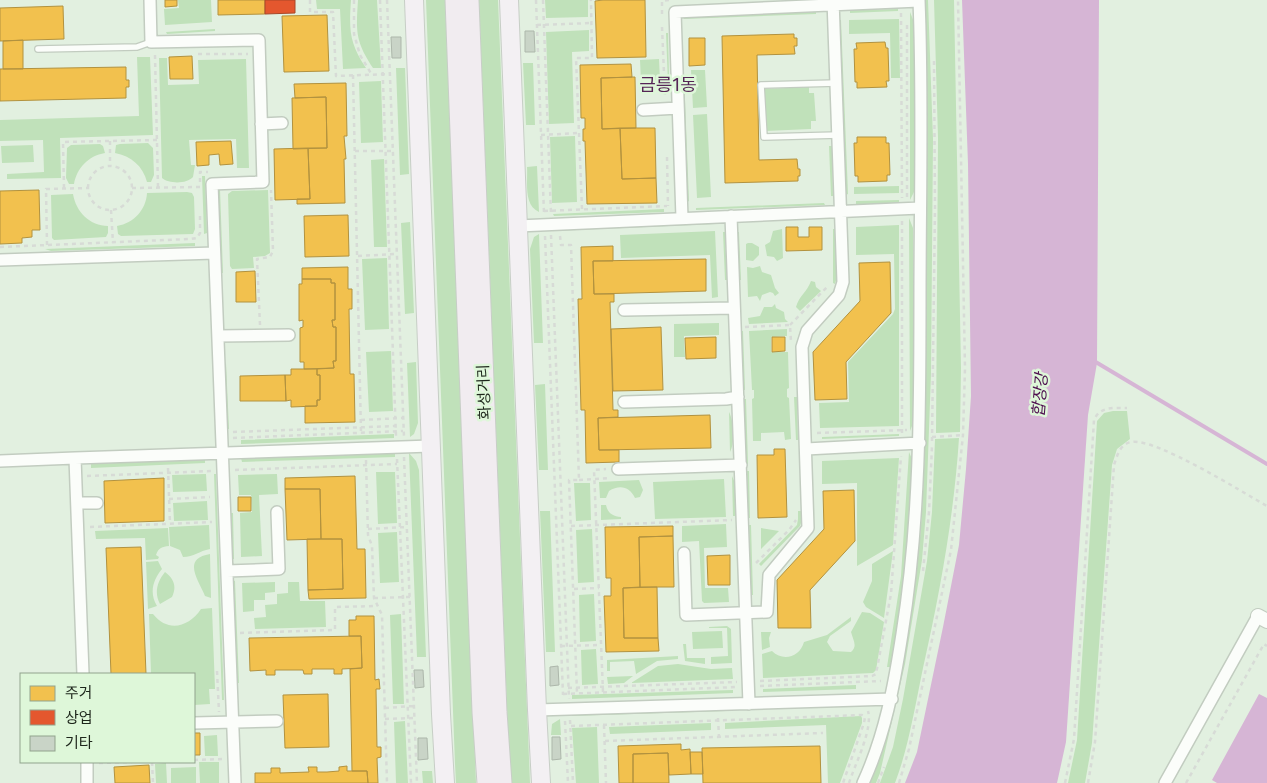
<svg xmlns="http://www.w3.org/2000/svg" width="1267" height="783" viewBox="0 0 1267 783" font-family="'Fira Sans','Noto Sans KR',sans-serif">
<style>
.green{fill:#c0e1ba}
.water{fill:#d6b5d5}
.homes{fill:#f2c14e;stroke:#b2923f}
.shops{fill:#e4572e;stroke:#a84828}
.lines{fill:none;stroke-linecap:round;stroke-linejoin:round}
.stream{stroke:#d6b5d5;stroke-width:4}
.building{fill:#c9d4c7;stroke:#adb7ab}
.service-casing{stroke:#c2ccc0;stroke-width:8}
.minor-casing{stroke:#c2ccc0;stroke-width:14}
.tertiary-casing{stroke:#c2ccc0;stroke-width:16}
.primary-casing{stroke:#c7cec6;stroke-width:20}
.trunk-casing{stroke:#c7cec6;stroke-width:21}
.path{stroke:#d7dbd6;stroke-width:2.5;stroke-dasharray:4 4;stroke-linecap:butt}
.service{stroke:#fbfdfa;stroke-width:5.5}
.minor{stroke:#fbfdfa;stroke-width:11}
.tertiary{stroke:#fbfdfa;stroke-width:14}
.primary{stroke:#f3f0f3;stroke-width:18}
.trunk{stroke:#f1ecf0;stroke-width:19}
.labels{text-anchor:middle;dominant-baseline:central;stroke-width:5;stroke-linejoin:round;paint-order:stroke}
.street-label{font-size:15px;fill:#1d261b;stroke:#def7d9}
.water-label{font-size:16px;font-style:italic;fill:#4d0d4e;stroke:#def7d9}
.quarter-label{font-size:18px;fill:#552556;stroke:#def7d9}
</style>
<rect width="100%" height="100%" fill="#e2f0e0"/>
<!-- green -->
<path class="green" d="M178,0H211L212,22L165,25L164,9L179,8Z
M316,0H351C349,29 349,43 366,68L343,69L340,9H317Z
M358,0H377L381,68H373C355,41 356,31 358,0Z
M426,0H445L476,783H456L455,764Z
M479,0H498L530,783H510Z
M545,0H588V17L546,18Z
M924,0H928L933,139L931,374L926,512L922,560L905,664L880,773L876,783H870C886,745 894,705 902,665C911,614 919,563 922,511C926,449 925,387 926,325C926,217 927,108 924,0Z
M934,0H954L961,368L960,432L936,433L938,138Z
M898,9V11L850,13V10Z
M816,12V14L684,19L683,17Z
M910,12L914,22V192L910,200Z
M899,19L900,78H891L890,33L849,34V20Z
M839,20H841L848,194L846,195Z
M215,29V31L167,34L166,32Z
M589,30V51L572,52L574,123L549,124L546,32Z
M666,33H668L669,76L668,83Z
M137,57H150L153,135L60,138L61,178L7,179V174L44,172L43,140L0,141V120L139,116Z
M159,58H167L168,85L199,84L198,60L246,59L249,168H237L236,139L189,140L191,165H195L193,177C187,184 169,184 162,178Z
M659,59L660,80L641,81L640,60Z
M523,63H533L535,125H526Z
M396,68H405L409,174L400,175Z
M691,70H705L707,107L693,108Z
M682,74H684L689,201L687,202Z
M381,81L383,142L361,143L359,82Z
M809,87V93H814L816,121H811V129L765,131L763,89Z
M707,114L711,197L697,198L693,115Z
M575,136L577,202L552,203L550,137Z
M148,143L153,148L154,175L151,182H147C143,166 131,156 115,153L116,145L120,144Z
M100,144L103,146L105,153C88,156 77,168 74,184H69L66,178L67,148L71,145Z
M33,145L34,162L2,163L1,146Z
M829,146H832L833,196H831Z
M384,159L387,247H374L371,160Z
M537,166L539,212C523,205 528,181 527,167Z
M202,176H205L207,233L204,234Z
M899,186V193L854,194V187Z
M220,189L223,273H222L220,268L217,190Z
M268,190L270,253L265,256L253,257L254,268L232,269L230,266L228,194L232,191Z
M187,192L192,193L194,197L195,229L193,234L121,236L118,234L117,226C134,223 146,210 147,193Z
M73,194C76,212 90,226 108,226V233L106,237L54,240L52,238L51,195Z
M899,200V204L856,205V201Z
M824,203L825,205L696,210V208Z
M664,209V212L554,216L553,214Z
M909,218L913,228L914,421L910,431Z
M410,222L414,313L405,314L401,223Z
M714,222L715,224L554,231V229Z
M899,225V426L820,428L819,403L849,402L848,362L893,314L895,309L894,254L856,255V227Z
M782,229L783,258L777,261L774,257L767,256L765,245L770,242L773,231Z
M833,229H835L837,277L835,284L833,283Z
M715,231L718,297L712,298L710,255L621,258L620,235Z
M723,232H725L727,280H725Z
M737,232H739L741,280H739Z
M539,234L543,343H534L530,249L534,237Z
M195,243V246L51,251L45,249Z
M748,243H752L759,247V255L753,261L746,260V244Z
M387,258L389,329L365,330L362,259Z
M760,266L762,272L771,275L775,288L779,293L775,296L773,293L770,292L762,295L760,301L757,296L748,297L747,267L753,268Z
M811,281L815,282L816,287L821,291L800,311L796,307C799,296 807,292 811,281Z
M775,304L776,308L784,312L785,319L788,322L749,324L748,318L760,316L764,307H772Z
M719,323V335L684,336L685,357H674V324Z
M787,329V336L771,337V352H788L789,388L787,389V397L789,398L791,439L785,440L784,432L761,433V441H753L752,399L754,398V390H752L749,331Z
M741,331H743L745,390H743Z
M391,351L393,411L369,412L366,352Z
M416,362L418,423L414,434L410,437L407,363Z
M226,363L229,429H226L224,369Z
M545,384L548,470H539L535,385Z
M794,397H797L798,440H796Z
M744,399H746L748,464H746Z
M1113,411H1127L1130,439L1117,449L1112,465L1092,743L1085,783H1068L1077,740L1097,421L1104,413Z
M729,412C734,421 735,443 730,452Z
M394,434V438L241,444V440Z
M899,434V436L822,439V437Z
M959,438C954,516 940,592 923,668C915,706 909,746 895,783H880L893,747L903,699L927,561L932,512L935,439Z
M909,452L912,459L909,527L903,593L890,667H887L901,576Z
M395,453V457L242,462L241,458Z
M409,453L416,461L419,470L426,657H417Z
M899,458L893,545L857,566V483L822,484V461Z
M205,459V463L91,468V464Z
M747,471H749L750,518H748Z
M376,472H395L397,523L378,524Z
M206,474L207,491L173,492L172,475Z
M214,474H216L224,700H222Z
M277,474L278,494L259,495L262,556L241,557L240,513L252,512L251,495H239L238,475Z
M732,476L735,483V516H733Z
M724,479L726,517L655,519L653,482Z
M639,480L643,490L640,497L635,498C630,487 620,484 609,491L606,498H600L599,482Z
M574,483H590L591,520L576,521Z
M207,501L208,520L174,521L173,503Z
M601,505H606C608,514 613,516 621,517V519L601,520Z
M540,511H550L555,652H546Z
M798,511H801L802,520L800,526L761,566L759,564L797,525L798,519Z
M230,513H233L234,559H232Z
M726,524L727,547L704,548L705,588H728L729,602L704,603L702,601L699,541L682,542V526Z
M209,525L210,549C199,551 194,557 183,557L180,550L170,546L169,527Z
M749,525H751L753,595H751Z
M168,528L169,546C162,547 159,547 156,555L159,557L158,559L146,560L145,538L96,539L95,531Z
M761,528L779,531L761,549Z
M592,529L594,582L578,583L576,530Z
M397,532L399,582L380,583L378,533Z
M893,551L884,618L866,607L863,602L872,581V564Z
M210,554L211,598L205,596C199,580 181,559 210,554Z
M158,561L162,569C153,580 149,593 157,606L148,609L146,562Z
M165,572C174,579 177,586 172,597L160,604C154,593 157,582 165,572Z
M232,580L235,581L239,683H236Z
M275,582V592L265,593V600H254V611L243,612L242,583Z
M288,582H299L300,601H325L326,627L255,629L254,618L266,617L265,605L277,604V594L288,593Z
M594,594L596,641L580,642L579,595Z
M212,608L215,689H209L210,704L194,705V674H151L149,614H153C168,633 189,627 201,609Z
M862,612L870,613L884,622L876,670L873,673L763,678L762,654L772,651C783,662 800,657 804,642L827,635L851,617V621L830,636L827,642L833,651L851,652C858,646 853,640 851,632Z
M401,614L404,704H393L390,615Z
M727,626L731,629L732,663L711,664V657L728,656L727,628H709V627Z
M722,631L723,648L693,649L692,632Z
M761,632H771L769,638L770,647L762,650Z
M683,644H686L687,658H705V664L685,661Z
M596,649L598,684L582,685L581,650Z
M678,656V659L657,661L636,674L634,661L610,662V671H607V660Z
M678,664L711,669L732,668L733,679L631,683L658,666Z
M633,676L624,683L608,684L607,677Z
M856,685V689L763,692V689Z
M733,690V693L572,699V695Z
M726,708V711L572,716V713Z
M861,716L862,718V723L840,783H828L826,725L725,729V723Z
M560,719L561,735H551L552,724Z
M405,721L408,783H396L394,722Z
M711,723V730L610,734L609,727Z
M597,727L599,783H576L572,728Z
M217,735L218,756H205L204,736Z
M199,762H219V783H200Z
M166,763L167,783H156L155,764Z
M196,767V783H171V768Z
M422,771H432L433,783H423Z"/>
<!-- water -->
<path class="water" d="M962,0H1099L1097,363L1088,415L1066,742L1057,783H905L917,752L943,627L959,545L966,469L971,396L968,164Z
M1259,694L1267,698V783H1217L1212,780Z"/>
<!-- homes -->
<path class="homes" d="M165,0H177V6L165,7Z
M218,0H265V14L218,15Z
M603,0H645L646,57L597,58L595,1Z
M63,6L64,39L0,41V8Z
M327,15L329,71L284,72L282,16Z
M794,34V38H797V46H794L795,54L757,55L759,160L797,159L798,169H800V176H798V181L725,183L722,36Z
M689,38H705V65L689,66Z
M23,40V69H3V41Z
M885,42L886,48H888L889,81H886L887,87L857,88V82H855L854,49H857L856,43Z
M192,56L193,79H170L169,57Z
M631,64L632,77L601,78L602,129L620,128L622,179L656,178L657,203L587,204L585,141H583V129H585V118H581L580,65Z
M126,67V80H129V87H126V98L0,101V69Z
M635,77L636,128L602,129L601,78Z
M346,83L347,136H344L346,159H344L345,203L297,204V199H310L308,148H327L326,97L295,98L294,84Z
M326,97L327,148L293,149L292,98Z
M620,128H655L656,178L622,179Z
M857,137H886V143H889L890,175H887V181L858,182V176H855L854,143H857Z
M231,141L233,164L220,165L219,154L209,155V165L197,166L196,142Z
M308,148L310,199L275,200L274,149Z
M39,190L40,230H32V237L22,238V243L0,244V191Z
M348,215L349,256L305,257L304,216Z
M786,227H798V237H809V227H822V250L786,251Z
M613,246V261H593L594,294H614V302H610L613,410H618V417L598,418L599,450H619V462L586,463L585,410H581L578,299H582L581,247Z
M706,259V291L594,294L593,261Z
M890,262L891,313L846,362L847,399L815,400L813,352L860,301L859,263Z
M348,267V289H352V309H349L350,374H354L355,422L305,423V406H317V400H320V375H317V369L334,368L333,361H336V327H333L332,320H335V283H331V279H302V268Z
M255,271L256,302H236V272Z
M302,279H331V283H335V320H332L333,327H336V361H333L334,368L304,369V362H300V328L303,327V320L299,321V284H302Z
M661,327L663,390L613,391L611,329Z
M716,337V358L686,359L685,338Z
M772,337H785V351L772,352Z
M291,369H317V375H320V400H317V406L291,407V400L286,401L285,375H291Z
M285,375L286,401H240V376Z
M710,415L711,448L599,450L598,418Z
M774,449H785L787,517L758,518L757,455H774Z
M355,476L357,549H365L366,598L309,599L308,590L343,589L342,539H321L320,489H285V478Z
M164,478V521L105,523L104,481Z
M285,489H320L321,539L287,540Z
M854,490L855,541L810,590L811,628H778L777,580L824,529L823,491Z
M238,497H251V511H238Z
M673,526V536L639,537L640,587L623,588L624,638H658L659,651L606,652L604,596H611V578H606L605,527Z
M673,536L674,587H640L639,537Z
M307,539H342L343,589L308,590Z
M141,547L146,674H111L106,548Z
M730,555V585H708L707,556Z
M657,587L658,638H624L623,588Z
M356,616H374L375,680L379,679L380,689H376L377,747H381V757L377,758L378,783H368L367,771H352L350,669L362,668L361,636H349V620H356Z
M361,636L362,668L342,669V674H334V669H312V674H304L303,670H275V675H266V670L250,671L249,638Z
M328,694L329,747L285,748L283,695Z
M194,733H200V755H194Z
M681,744V750L690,749L691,774L669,775L668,753L633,754V783H619L618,746Z
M820,746L821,783H703L702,748Z
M690,752H702L703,774H691Z
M668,753L669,783H633V754Z
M149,765L150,783H115L114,767Z
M347,766V771H367L368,783H255V773H271V768H280V773L309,772L308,767H317V772H327L339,771V767Z"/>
<!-- shops -->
<path class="shops" d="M265,0H295V13L265,14Z"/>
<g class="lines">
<!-- stream -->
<path class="stream" d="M1094,361L1267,464"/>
</g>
<!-- building -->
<path class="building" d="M525,31H534L535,52H525Z
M391,37H401V58H392Z
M558,666L559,685L550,686V667Z
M414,670H423L424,687L415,688Z
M552,737H560L561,759L552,760Z
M418,738H427L428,759L418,760Z"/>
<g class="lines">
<!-- service casing -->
<g class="service-casing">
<path id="service" d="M38,49L137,47L151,42
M837,83L761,85L764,137L839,135"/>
</g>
<!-- minor casing -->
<g class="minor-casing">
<path id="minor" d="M150,0L151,42L259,40L263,182L212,184L235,783
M643,110L678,108
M261,124L282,123
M731,216L749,704
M682,218L675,12L919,1
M518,226L920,208
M0,260L214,253
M624,310L734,308
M218,336L289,335
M624,402L726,399L738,397
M806,449L920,443
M0,461L75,458
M618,469L741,465
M77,503H97
M684,553L686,615L767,612L769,575L808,528L802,347L807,331L839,295L843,282L833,0
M227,571L279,569L277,512
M83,674L75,458L431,446
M537,710L892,699
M194,723L277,721
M87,762V783
M863,783C885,735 894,686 902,634C920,522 920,410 920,298C920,199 923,99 919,0
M1165,783L1258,616"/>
</g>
<!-- tertiary casing -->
<g class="tertiary-casing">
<path id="tertiary" d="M1258,616L1267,621"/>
</g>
<!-- primary casing -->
<g class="primary-casing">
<path id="primary" d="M414,0L441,714L445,783
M509,0L537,710L541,783"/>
</g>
<!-- trunk casing -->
<g class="trunk-casing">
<path id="trunk" d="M455,0L482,712L487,783
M469,0L497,712L502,783"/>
</g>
<!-- path -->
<path class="path" d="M310,0V12H333L336,76L390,74
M354,0V34L360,55L372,75
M380,0L396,436
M387,0L404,437
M536,0L544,213
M543,0L551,214
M901,13L902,198
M662,14V1L670,0
M537,25L592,23
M907,25V197
M662,27L665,97
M198,54H248
M155,55L158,187
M353,75L361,432
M541,135L578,133
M110,141V166
M355,151H393
M667,157L668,206
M88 188a22 22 0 1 1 44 0a22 22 0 1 1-44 0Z
M200,182V172H208
M64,188L63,142L157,140
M132,188L200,187
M582,209L576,58H592L591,0
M111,210L113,243
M544,211L667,206
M902,221V433
M551,235L569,699
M545,236L563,695
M560,236L561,245H571L579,480H569L577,693
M47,245L46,189L88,188
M0,247L190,239L197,238L200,233V215
M358,256L396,254
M260,325L257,259L270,257L273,251L271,190
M790,325L828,286
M745,327L790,325L791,342
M361,420L403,418
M233,432L396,426
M817,433L907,430
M932,437L963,435
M233,438L403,431
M932,441L935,207L934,59
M404,457L417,783
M397,459L411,783
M366,460L368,535L372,546L374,598L382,615L387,783
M168,468L170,524
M235,470L397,464
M87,476L212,471
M579,480L610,478
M169,499L210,497
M571,526L732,520
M90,527L212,522
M368,529L407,527
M756,563L789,530L796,520
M923,571L929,512L932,446
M574,589L599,588
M374,598L410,597
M240,633L335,630V607L377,606
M561,646L601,645
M217,671L219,712
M760,681L872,676L876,674L891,594L901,456
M760,686L881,681
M568,688L737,682
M603,692L594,470L606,469
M563,694L737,687
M385,708L413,706
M718,718L719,737
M385,719L413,718
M570,720L573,783
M565,721L568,783
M604,725L606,783
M571,726L862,715L865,717L864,723L843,783
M605,741L823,733
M194,760L222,759
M152,762L153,783
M99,763L132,762
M849,783C855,764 873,730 868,711
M878,783L884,767
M899,783L909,749L951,550L963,435L965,368L958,0
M1065,783L1074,739L1094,420C1100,406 1114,408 1127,408
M1088,783L1095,742L1114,465C1117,456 1120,443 1132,442C1156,438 1242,492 1267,506
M1186,783L1264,644L1267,646"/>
<!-- service -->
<use href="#service" class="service"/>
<!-- minor -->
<use href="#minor" class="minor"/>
<!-- tertiary -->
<use href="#tertiary" class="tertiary"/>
<!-- primary -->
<use href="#primary" class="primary"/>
<!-- trunk -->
<use href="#trunk" class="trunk"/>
</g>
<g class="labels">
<!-- street labels -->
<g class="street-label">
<text transform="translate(484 392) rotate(-92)">화성거리</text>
</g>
<!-- water labels -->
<g class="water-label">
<text transform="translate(1040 395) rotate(-85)">합장강</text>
</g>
<!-- quarter labels -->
<g class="quarter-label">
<text x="668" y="85">금릉1동</text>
</g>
</g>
<!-- legend -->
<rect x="20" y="673" width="175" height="90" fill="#def7d9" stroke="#91a38d"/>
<rect x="30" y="686" width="25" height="15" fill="#f2c14e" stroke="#91a38d"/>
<text x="65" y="698" font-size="15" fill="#1d261b">주거</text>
<rect x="30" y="710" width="25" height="15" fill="#e4572e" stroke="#91a38d"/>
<text x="65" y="723" font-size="15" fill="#1d261b">상업</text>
<rect x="30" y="736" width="25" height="15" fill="#c9d4c7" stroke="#91a38d"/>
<text x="65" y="748" font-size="15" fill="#1d261b">기타</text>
</svg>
